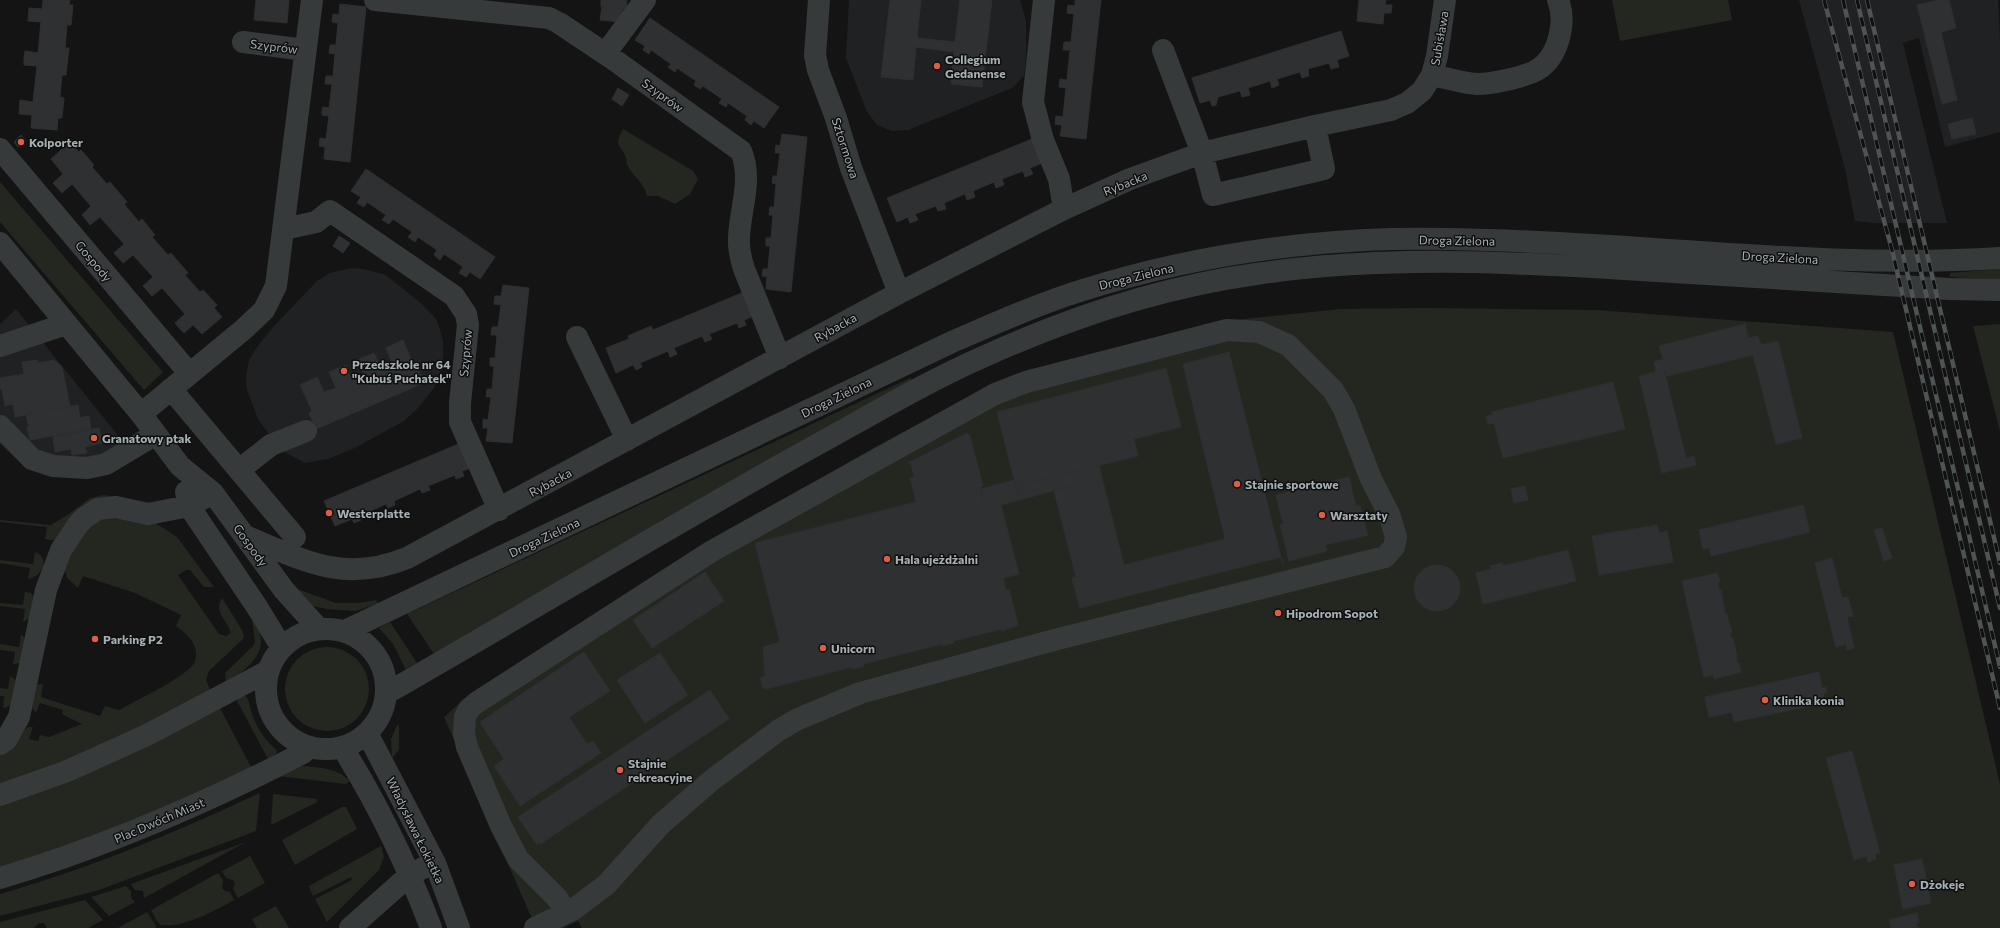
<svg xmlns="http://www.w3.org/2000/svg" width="2000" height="928" viewBox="0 0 2000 928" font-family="Commissioner,sans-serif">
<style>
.built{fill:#202122}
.green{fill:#232720}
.building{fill:#2f3031;stroke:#2e2f31}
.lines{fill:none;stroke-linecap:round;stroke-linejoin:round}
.minor{stroke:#373a3b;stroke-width:22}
.rail-casing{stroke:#4e5354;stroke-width:4.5}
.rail{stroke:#0f0f10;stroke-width:3;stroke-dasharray:9;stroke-linecap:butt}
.poi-dot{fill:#dd5e44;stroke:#0f0f10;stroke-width:1.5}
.labels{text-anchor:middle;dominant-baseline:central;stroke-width:3;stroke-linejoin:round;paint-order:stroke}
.street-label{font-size:12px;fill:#a7b1b4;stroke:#0f0f10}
.poi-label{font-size:12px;font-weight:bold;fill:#a7b1b4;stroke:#0f0f10;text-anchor:start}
</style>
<rect width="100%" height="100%" fill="#141415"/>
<!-- built -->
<path class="built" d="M849,0H1020L1026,21V59L1024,76L1012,88L908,130L892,131L877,125L867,112L846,58Z
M1799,0H1998L2000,40V132L1945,147L1919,38L1903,43L1947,223H1874L1855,221L1845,169Z
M350,268L364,269L386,275L423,305L436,319L440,330L443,341V365L434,388L417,409L404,421L355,448L328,459L305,463L280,450L258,419L247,390L246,376L249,360L259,344L275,325L317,281L330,273Z
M16,309L121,439V444L90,462H20L0,444V324Z"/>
<!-- green -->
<path class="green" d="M1612,0H1728L1732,20L1620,41Z
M623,129L693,171L698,179L690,194L675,204L658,196H647C644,182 631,175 627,164C626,162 627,160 626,158C620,142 613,148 623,129Z
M0,182L163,372L144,390L0,222Z
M2000,269V280L1950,277V273Z
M1427,308L1596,310L1893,332L2000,784V928H582L578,921L563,928H536L444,717L461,702L677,561L877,446L994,384L1224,321L1341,309Z
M2000,324V431L1973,326Z
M910,378L912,381L434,654L407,614Z
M104,495L138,501L58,539L51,540L45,539L47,527L0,522V520L51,525L69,514L90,498Z
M103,517L154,522L177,537L214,587H204L190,570H186L178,575L219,634L226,636L231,633C227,619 213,612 222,598L242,630L244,635L243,639L209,671L206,680L211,692L149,725L0,788V753L28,727H33L29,739L38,741L40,735L49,737L82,724L62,714L63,710L40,703L36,713L32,708L37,685L43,684L41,697L100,716L105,706L119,710C133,702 191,675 195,661C200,645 187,634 176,626L181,615L135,593L83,576L78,588L67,578L65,570L74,546L83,532Z
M35,552C51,558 42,577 28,579L30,568L0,563V560L33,564Z
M300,590L336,603H357L376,600L378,604L355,611L327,609L313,606L307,602L298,591Z
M25,592L31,593L34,597L30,618L23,622L25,609L0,606V603L23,605Z
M252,620C255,624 258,629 260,634C266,656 242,673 226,682L225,673L253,646L255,641Z
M390,622L417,663L406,669L405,668L393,644L379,628Z
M21,634L24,637L26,642L20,663L13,664L15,652L0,650V644L19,647Z
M285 689a42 42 0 1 1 84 0a42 42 0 1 1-84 0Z
M10,676C13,678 16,679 17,683C19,692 13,708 3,708L4,696H0V688L8,689Z
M242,695L246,696C250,702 250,710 253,717C258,729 266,742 277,750L276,754L268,759L236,699Z
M219,706L252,769L155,816L0,869V805Z
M397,725L399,726V750L392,758L391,739Z
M304,766C322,768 337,768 350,781L346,784L278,776L295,767Z
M260,793L256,831L99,890L0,916V894C92,868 174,833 260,793Z
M273,794L317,799V802L271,825Z
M342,807H346L357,829L295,865L282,840Z
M243,843H244L144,898L143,891L135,890L131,884Z
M381,846L384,857L379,870L327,922L315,899L352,880L351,877L313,896L309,886Z
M250,856L265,883L238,898L233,889L235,883L233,880L226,878L222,871Z
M218,873L223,880L222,888L225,891L230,892L234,900C214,911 184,928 161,925C157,923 154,915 151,910Z
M126,886L131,891V898L135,902L109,916L91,897Z
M85,900L103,920L88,928H47L44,923H39L34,928H0V922Z
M276,906L289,928H257L252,919Z
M147,912L156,926V928H118Z"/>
<!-- building -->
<path class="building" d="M43,0H70L69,5H73L71,25H67L65,48H69L66,75H62L60,97L64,98L62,118H58L57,130L31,128L32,115L19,114L20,100L33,102L37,66L24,65V59L25,51L38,53L41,22L28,21L29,8L42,9Z
M256,0H289L287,23L254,20Z
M601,0H627L626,9L601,7Z
M890,0H921L917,38L955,42L960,0H992L982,87L951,84L954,52L916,47L913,80L881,77Z
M1075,0H1101L1086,139L1060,136L1062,125L1055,124L1056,116L1063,117L1066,88L1059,87L1060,79L1067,80L1070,50H1063L1064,42H1071L1074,14L1067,13L1068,5L1075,6Z
M1359,0H1386L1385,5H1392L1391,13H1384L1383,24L1357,21Z
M1938,0H1949L1956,28L1941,32L1957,100L1942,104L1917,5Z
M340,4L366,7L350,162L324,159L325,147L319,146L320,138L326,139L329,116L322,115V111L323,107L329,108L332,84H325L326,76H333L335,54L329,53L330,45H336L338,23L332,22L333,14L339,15Z
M602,7L623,9L621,22L600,20Z
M650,18L779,107L764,128L754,121L751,125L745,120L747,116L728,103L726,107L719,103L722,99L703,86L700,89L694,85L696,81L677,68L675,72L668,67L671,64L651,50L649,54L643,50L645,46L635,40Z
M1341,31L1349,56L1337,60L1339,67L1331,69L1329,63L1308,69L1309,76L1302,78L1300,72L1277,79L1279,85L1272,88L1270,81L1248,88L1250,95L1242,97L1240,91L1218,97L1216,105L1212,106L1210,100L1200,103L1192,78Z
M618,88L629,95L622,106L612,99Z
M1972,118L1976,134L1952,139L1948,124Z
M782,134L807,137L791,292L766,289L767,277L762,276L763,269H768L770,246H766V238H771L773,215H769L770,207H774L776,184L772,183L773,176H777L780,153H775L776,145L780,146Z
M21,135L26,141L18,147L14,142Z
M1032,139L1042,163L1030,168L1033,174L1025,177L1023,171L1002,179L1004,185L996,188L994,182L973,191L975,197L967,200L965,194L944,203L946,209L938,211L936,206L915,214L918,220L910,223L908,217L897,222L887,198Z
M70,142L79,152L81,150L94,165L92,167L107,184L110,182L127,202L124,204L139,222L142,219L155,235L152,237L168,255L171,253L188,273L185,275L200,292L203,290L217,305L214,308L222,317L202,334L193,325L184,333L180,329L175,323L185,314L162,288L152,296L143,286L153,277L133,255L123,263L114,253L124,244L100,217L90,225L87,221L82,215L91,206L72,184L62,193L53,183L63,174L51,159Z
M366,169L495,257L480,279L470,272L466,277L463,275L459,273L463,267L444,254L440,260L434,255L437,250L418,237L415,242L408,237L412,232L393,219L389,224L382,220L386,215L367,202L364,207L357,203L361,197L351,191Z
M339,236L350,243L343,253L333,246Z
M503,285L529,288L512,443L486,441L488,428H483V419L488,420L491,397H486L487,389H492L494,366H490V358H495L497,335H491L492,327H498L501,305L494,304L495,296H501Z
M744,292L754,316L744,320L746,325L739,328L737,323L709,334L712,339L705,342L702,336L674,348L677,354L670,357L668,351L640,363L642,367L636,370L633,365L616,373L606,348L629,339L628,336L651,326L653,330Z
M1745,324L1748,338L1758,336L1761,345L1778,341L1802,438L1776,444L1751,347L1753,355L1667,376L1664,370L1686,458L1694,456L1696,465L1662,473L1639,376L1656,372L1654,362L1663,359L1659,346Z
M403,340L414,367L417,366L424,383L316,429L309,413L312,411L300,385L317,377L324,392L336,388L329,372L346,365L352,381L364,375L357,360L374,353L381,368L392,363L386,348Z
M1229,352L1283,565L1281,557L1080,608L1072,578L1076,577L1054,491L1102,478L1124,565L1225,539L1183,364Z
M37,360L38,363L54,360L62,367L70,406L15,417L13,404L5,406L2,389H0V378L24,374L22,362Z
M1166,368L1181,427L1134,439L1138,456L1016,486L997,412Z
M1613,382L1625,429L1503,458L1494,423L1488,424L1486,416L1492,415V412Z
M78,405L80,418L29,427L26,415Z
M89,416L91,429L30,440L27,427Z
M99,428L102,443L85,447L87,453L72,455L71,449L55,452L53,437Z
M967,433L970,436L983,486L980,487L984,505L1000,501L1001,505L1019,574L1003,578L1006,590L1009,589L1018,625L1002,631V629L953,641L954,643L942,646V644L863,664L864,666L853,669L852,667L766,689V688H763L760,678L765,676L763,647L780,642L755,543L916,502L910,478L914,477L911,463H908Z
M463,442L474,467L462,471L464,476L456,479L455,475L428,486L430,490L422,493L420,489L394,501L395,505L388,508L386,504L359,516L361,520L354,523L352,519L335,526L324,501Z
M1099,465L1102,478L1019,500L1016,486Z
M1349,477L1356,506L1360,505L1368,535L1325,545L1327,551L1289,561L1280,525L1283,524L1276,495Z
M1014,480L1019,500L1001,505L1000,501L984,505L981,489Z
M1525,486L1528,500L1514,503L1511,489Z
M1803,505L1810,532L1711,556L1709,548L1703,549L1699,530Z
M1657,525L1659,533L1667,531L1673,562L1599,575L1592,536Z
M1882,528L1892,558L1884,561L1874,530Z
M1568,550L1576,581L1483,604L1476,573L1491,569L1490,566L1503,563V566Z
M1832,558L1842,598L1848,597L1853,616L1847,617L1854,648L1847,650L1846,644L1836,647L1815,563Z
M1414 588a23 23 0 1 1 46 0a23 23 0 1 1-46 0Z
M705,572L724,601L652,648L633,620Z
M1717,573L1720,582L1718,583L1719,590L1721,589L1725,614H1727L1732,632H1730L1731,639L1733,638L1737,656H1736L1737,663H1739L1741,672L1714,679L1713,675L1704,677L1682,581Z
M584,652L610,691L569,717L587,744L593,741L601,753L520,806L494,766L504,759L480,722Z
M660,653L688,695L645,723L617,680Z
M1819,672L1822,688L1826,687L1827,693H1823L1825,703L1734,722L1732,712L1709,717L1705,697Z
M710,690L729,719L540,844L539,842L537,845L518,817Z
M1852,751L1880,853L1875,854L1876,859L1868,862L1867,856L1854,860L1826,758Z
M1922,859L1931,903L1903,909L1894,865Z
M1917,913L1919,922L1916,923L1917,927L1921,928H1891L1889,920Z"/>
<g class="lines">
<!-- minor -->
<path class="minor" d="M375,0L549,18L559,23L613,59L741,151C753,180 740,208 739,238C738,248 741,259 744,269L780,358
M819,0L815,55L818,70L836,118L851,168L899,293
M1044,0L1033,102L1043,140L1059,179L1064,209
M243,42L305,50
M1163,50L1202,153L1213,195L1324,169L1315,126
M605,54L645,0
M1432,75C1446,78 1462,83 1477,84C1492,84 1519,78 1533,72C1558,61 1567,23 1558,0
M0,149L189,373
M284,229L316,222L330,211L454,296L466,314L468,325L460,403V422L499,510
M0,243L141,414L180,466L213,493L284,590L319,629
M577,337L627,440
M0,346L66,324
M171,389L295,537
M141,414L244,329L264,310L276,286L312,0
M0,426L32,459L53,466L87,468L106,464L156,434
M239,470L271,445L306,431
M186,492L189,506L257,607L282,648
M245,536C303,560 343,584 407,558L899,293L1064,209L1130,179L1202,153L1315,126L1391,110L1407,103L1422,91L1432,75L1437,56L1445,0
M266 689a60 60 0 1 1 120 0a60 60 0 1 1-120 0Z
M345,631L954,341C996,323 1038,304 1083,290C1182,259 1288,242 1392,239C1424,238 1456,239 1488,240C1659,245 1829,269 2000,258
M387,693C525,614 661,532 800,454C861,421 921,384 985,356C1071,317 1163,287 1256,274C1384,255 1513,262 1641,270C1744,277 1847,283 1950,289L2000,290
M367,733L435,863L459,928
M0,744L6,740L19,717L46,590L61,550L77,526L84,518L98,509L116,507L148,514L189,506L213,493
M342,747C378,804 407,865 431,928
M0,795L65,772L147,735L268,671
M0,878C105,847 206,803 303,753L310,747
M350,928L411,874L423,868
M535,928L574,909L606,885L661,824L712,780L779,730L796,720L860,693L1058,639L1385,557L1394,547L1396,537L1389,514L1371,479L1344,409L1333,390L1288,345L1259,332L1227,330L1026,382L995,394L712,551L476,703L469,709L465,717L464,733L467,747L501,826L518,859L557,898L562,906L563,913"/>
<!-- rail casing -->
<g class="rail-casing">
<path id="rail" d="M1824,0L1892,250L2000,708
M1843,0L2000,667
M1857,0L2000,608
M1867,0L2000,563"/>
</g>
<!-- rail -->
<use href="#rail" class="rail"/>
</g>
<!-- markers -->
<g class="poi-dot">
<circle cx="937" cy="66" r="4"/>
<circle cx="21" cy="142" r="4"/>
<circle cx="344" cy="371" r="4"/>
<circle cx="94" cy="438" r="4"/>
<circle cx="1237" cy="484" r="4"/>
<circle cx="329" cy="513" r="4"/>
<circle cx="1322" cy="515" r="4"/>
<circle cx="887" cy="559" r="4"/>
<circle cx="1278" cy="613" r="4"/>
<circle cx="95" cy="639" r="4"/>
<circle cx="823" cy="648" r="4"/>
<circle cx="1765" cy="700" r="4"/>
<circle cx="620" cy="770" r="4"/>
<circle cx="1912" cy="884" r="4"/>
</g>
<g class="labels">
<!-- street labels -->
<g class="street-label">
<text transform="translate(1439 38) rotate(-80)">Subisława</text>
<text transform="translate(274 46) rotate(7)">Szyprów</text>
<text transform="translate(663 95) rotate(36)">Szyprów</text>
<text transform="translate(846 148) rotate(72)">Sztormowa</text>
<text transform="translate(1125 183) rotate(-22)">Rybacka</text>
<text transform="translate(1457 240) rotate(1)">Droga Zielona</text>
<text transform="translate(1780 257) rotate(3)">Droga Zielona</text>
<text transform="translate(94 261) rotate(50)">Gospody</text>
<text transform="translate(1136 276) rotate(-14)">Droga Zielona</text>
<text transform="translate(835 327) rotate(-29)">Rybacka</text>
<text transform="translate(465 353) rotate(-85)">Szyprów</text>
<text transform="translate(836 397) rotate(-26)">Droga Zielona</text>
<text transform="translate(550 482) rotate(-28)">Rybacka</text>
<text transform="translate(544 537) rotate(-25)">Droga Zielona</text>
<text transform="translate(251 545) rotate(54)">Gospody</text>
<text transform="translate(159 820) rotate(-23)">Plac Dwóch Miast</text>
<text transform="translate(416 830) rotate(64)">Władysława Łokietka</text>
</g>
<!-- poi labels -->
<g class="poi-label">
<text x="945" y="59">Collegium<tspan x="945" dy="14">Gedanense</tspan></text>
<text x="29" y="142">Kolporter</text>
<text x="352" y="364">Przedszkole nr 64<tspan x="352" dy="14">"Kubuś Puchatek"</tspan></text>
<text x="102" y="438">Granatowy ptak</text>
<text x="1245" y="484">Stajnie sportowe</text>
<text x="337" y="513">Westerplatte</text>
<text x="1330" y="515">Warsztaty</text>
<text x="895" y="559">Hala ujeżdżalni</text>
<text x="1286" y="613">Hipodrom Sopot</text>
<text x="103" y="639">Parking P2</text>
<text x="831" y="648">Unicorn</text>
<text x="1773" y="700">Klinika konia</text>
<text x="628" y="763">Stajnie<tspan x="628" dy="14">rekreacyjne</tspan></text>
<text x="1920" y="884">Dżokeje</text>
</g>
</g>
</svg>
